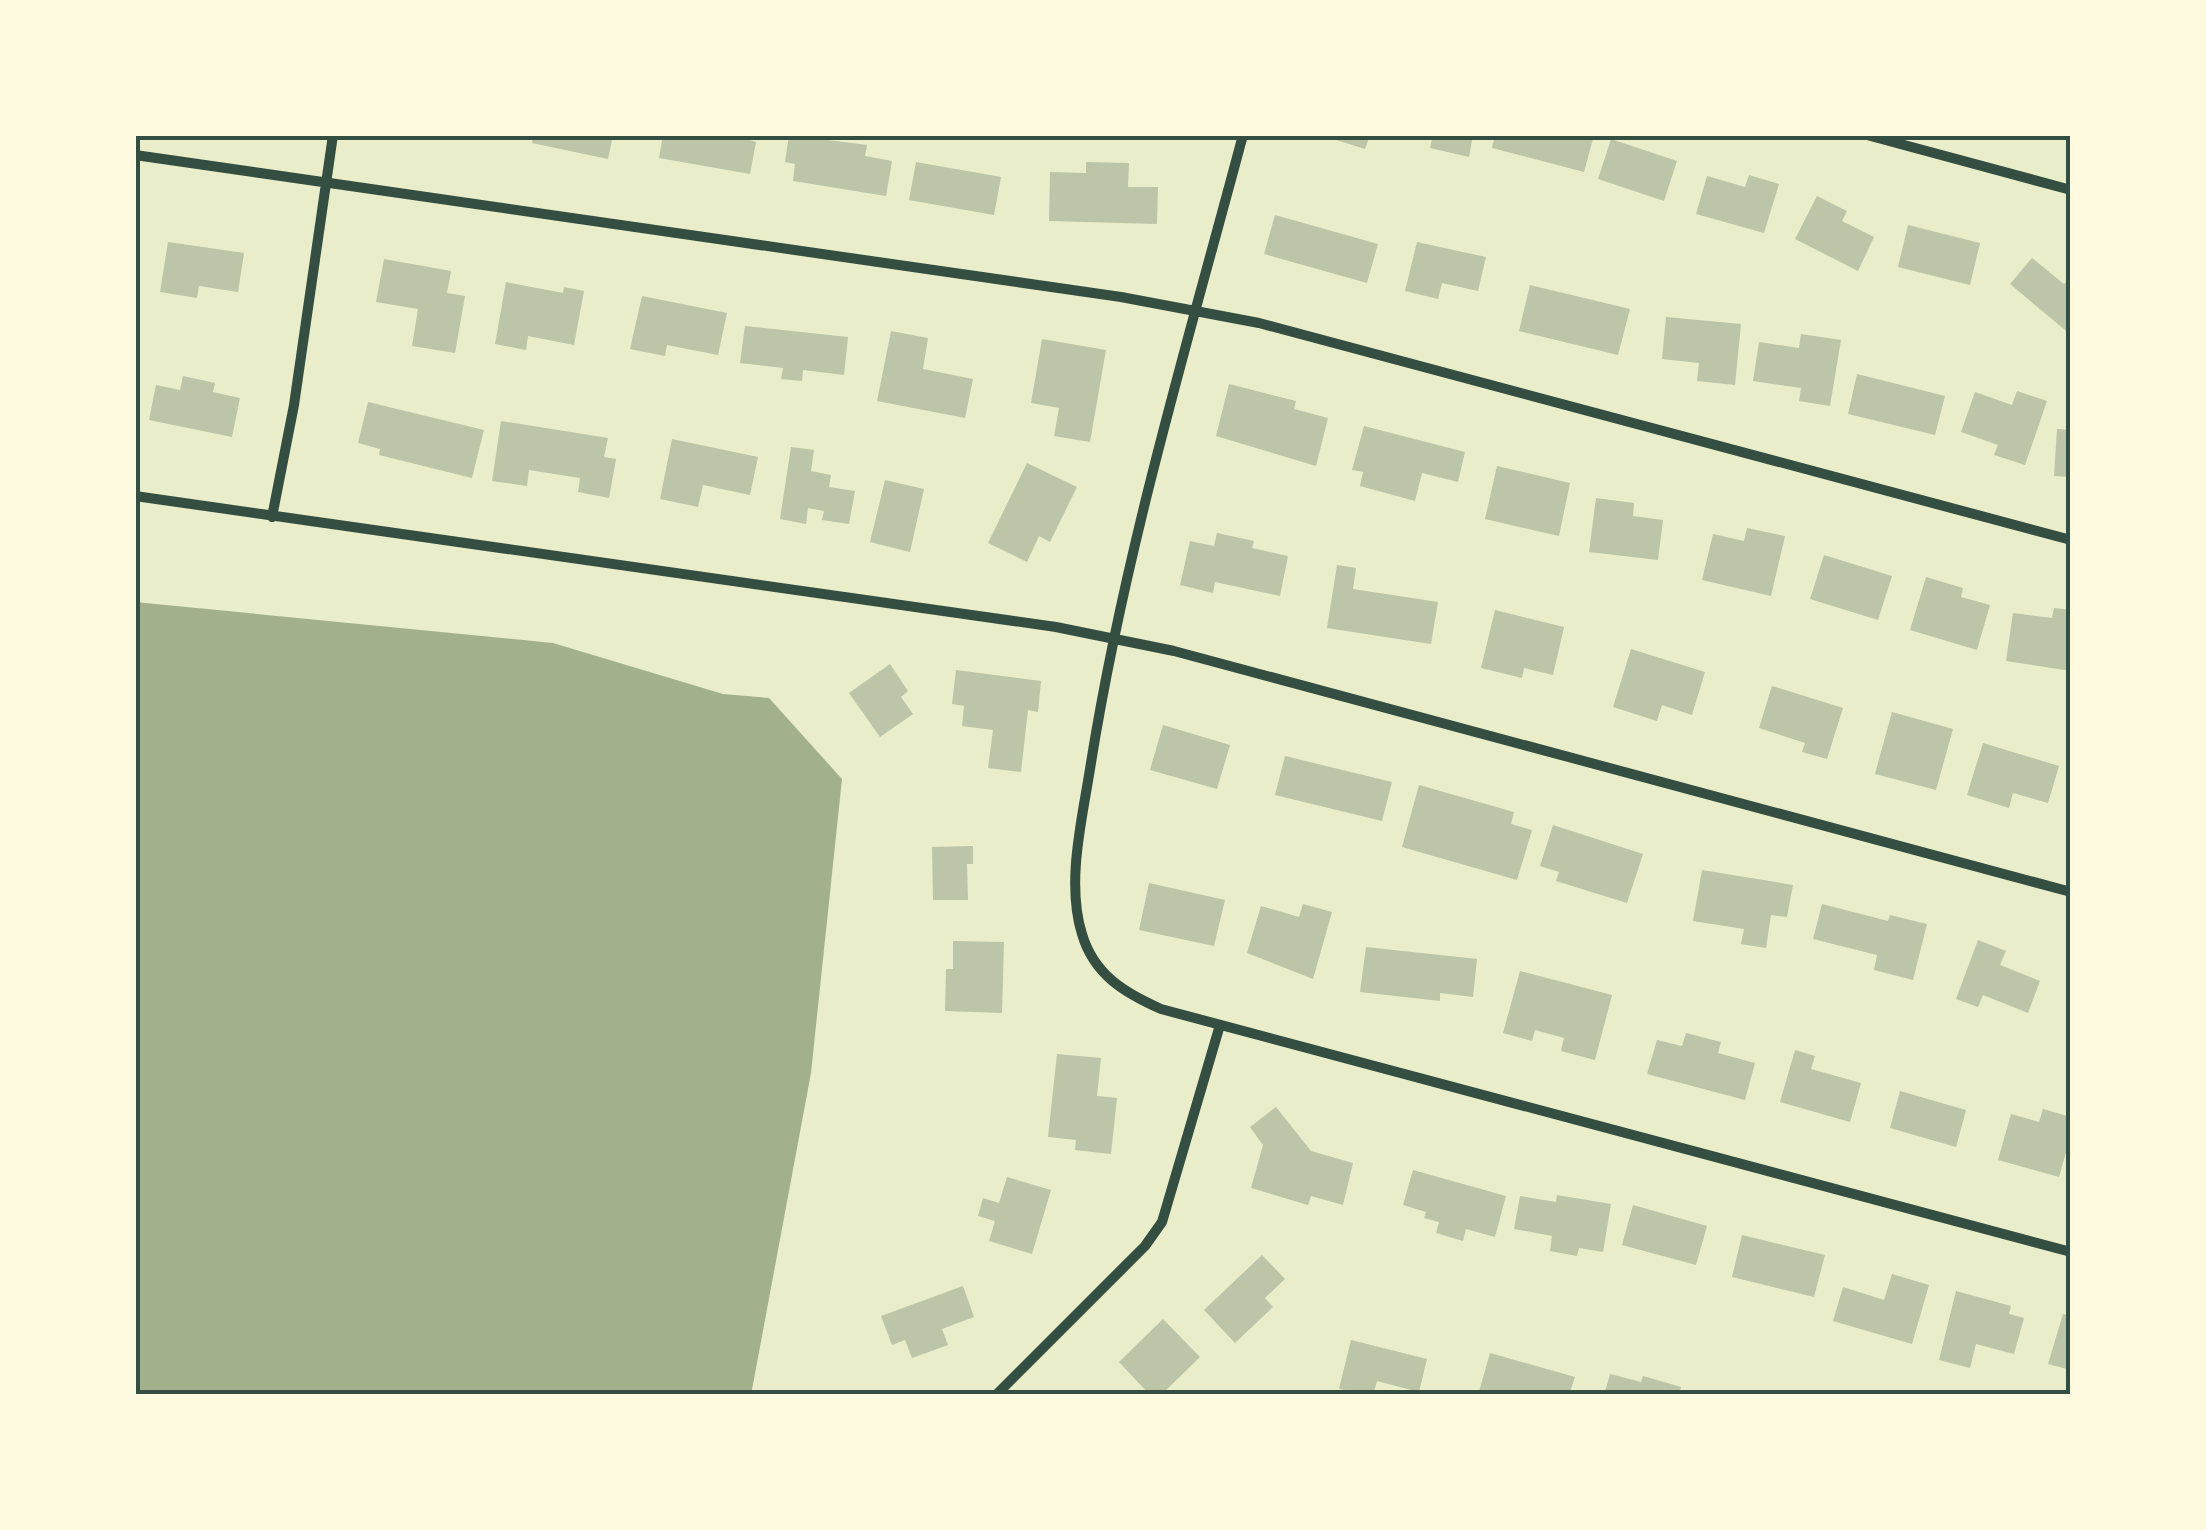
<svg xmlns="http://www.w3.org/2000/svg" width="2206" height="1530" viewBox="0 0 2206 1530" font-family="'Public Sans',sans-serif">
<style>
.water{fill:#a3b18a}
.building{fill:#bcc5a7}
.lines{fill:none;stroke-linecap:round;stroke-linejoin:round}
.minor{stroke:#344e41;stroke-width:10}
.neatline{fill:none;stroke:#344e41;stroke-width:4}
</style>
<rect width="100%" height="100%" fill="#e9edc9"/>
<!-- water -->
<path class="water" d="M135,602L553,643L723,694L769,698L842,779L811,1073L751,1395H135Z"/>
<!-- building -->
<path class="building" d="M534,135H613L608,159L532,143Z
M663,135H735L756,142L750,174L659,158Z
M789,135L867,145L865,156L892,161L886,196L793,181L795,164L785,162Z
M1334,135H1370L1365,149L1333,139Z
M1433,135H1473L1469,157L1430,148Z
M1495,135H1594L1584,172L1492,148Z
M1611,139L1677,161L1664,201L1598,179Z
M916,162L1001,177L994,215L909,200Z
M1086,162L1129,163L1128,187H1158L1157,224L1049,221L1050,172L1086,173Z
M1749,175L1779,184L1764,233L1696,214L1707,176L1745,187Z
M1817,196L1847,211L1842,221L1874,237L1858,271L1795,239Z
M1275,215L1378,244L1367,283L1264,254Z
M1908,225L1980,243L1970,285L1898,267Z
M168,242L244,253L238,292L199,286L197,298L160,292Z
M1417,242L1486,257L1478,291L1442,283L1438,299L1405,291Z
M2032,258L2064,284L2071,276V335L2010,284Z
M384,259L451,271L447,293L465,296L455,353L412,346L418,309L376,302Z
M506,282L563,293L564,287L584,291L574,345L528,336L526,350L495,344Z
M1530,285L1630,309L1618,355L1519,331Z
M642,296L727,313L718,355L667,345L665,356L630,349Z
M1666,317L1741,324L1735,385L1697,381L1699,363L1662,359Z
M745,326L848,337L844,375L803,370L802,381L781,379L783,368L740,363Z
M891,331L928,338L923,369L973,379L965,418L877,401Z
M1801,334L1841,340L1830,406L1799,401L1801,388L1753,381L1759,342L1799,348Z
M1042,339L1106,350L1090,442L1054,436L1059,408L1031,403Z
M1857,374L1945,396L1935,435L1848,414Z
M183,376L215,383L213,392L240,398L232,437L149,420L156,385L180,390Z
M1229,384L1296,401L1294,409L1328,418L1316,466L1216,436Z
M2017,391L2047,401L2025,465L1994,455L1998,445L1961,432L1975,392L2012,405Z
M368,402L484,430L472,478L379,455L380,449L358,443Z
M501,421L608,438L604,457L616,459L609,498L578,492L580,478L529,470L527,486L492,481Z
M1364,426L1465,452L1458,482L1422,473L1415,501L1360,486L1363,472L1352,470Z
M2057,429L2071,430V477L2054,476Z
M672,439L758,457L750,495L703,485L698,507L660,499Z
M791,447L814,450L811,471L831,475L829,487L855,491L849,524L822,520L824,511L808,508L806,524L780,519Z
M1027,463L1077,487L1050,542L1039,536L1027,562L988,543Z
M1497,466L1570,483L1559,536L1485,519Z
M885,480L924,489L910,552L870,542Z
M1596,498L1634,503L1633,516L1663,520L1658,560L1589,552Z
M1747,528L1785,536L1771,596L1702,580L1713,534L1744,541Z
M1217,533L1254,541L1252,548L1288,556L1280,596L1215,582L1213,593L1180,585L1190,541L1214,546Z
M1824,555L1892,576L1878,620L1810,599Z
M1337,565L1356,568L1353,589L1438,602L1431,644L1327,628Z
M1926,577L1963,588L1961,597L1990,605L1977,650L1910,630Z
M2054,608L2071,610V671L2006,661L2013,613L2052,618Z
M1495,610L1564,627L1553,675L1524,668L1522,678L1481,668Z
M1631,649L1705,672L1692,715L1662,705L1657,721L1613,707Z
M890,664L908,691L901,697L913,714L880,737L849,693Z
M956,670L1041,681L1038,712L1028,710L1021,772L988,768L993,730L962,726L964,706L952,704Z
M1772,686L1843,708L1827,759L1802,752L1805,743L1759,728Z
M1892,712L1953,729L1936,790L1875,774Z
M1163,725L1230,745L1217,789L1150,770Z
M1983,743L2059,766L2048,803L2013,793L2009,808L1967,795Z
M1285,756L1392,782L1382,821L1275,795Z
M1419,785L1514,812L1511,824L1532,830L1517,880L1402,847Z
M1553,825L1643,854L1627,903L1556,881L1559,872L1540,866Z
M973,846V864H967L968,900H933L932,847Z
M1702,870L1793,885L1787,917L1771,915L1766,948L1741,944L1744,929L1693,921Z
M1149,883L1225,900L1214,946L1139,930Z
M1303,904L1332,912L1313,979L1247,953L1261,906L1299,917Z
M1822,904L1888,921L1890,915L1927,924L1913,980L1874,970L1877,955L1813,939Z
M1978,940L2006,951L2000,965L2040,981L2028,1013L1983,995L1978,1007L1956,999Z
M953,941L1004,942L1002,1013L945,1011L946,969H953Z
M1366,947L1477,959L1473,997L1440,993V1001L1360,992Z
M1520,971L1612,995L1595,1060L1561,1051L1564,1038L1535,1030L1532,1041L1503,1033Z
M1686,1033L1721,1042L1718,1053L1755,1063L1745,1100L1647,1074L1657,1040L1682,1046Z
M1795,1050L1815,1056L1811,1069L1861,1083L1850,1122L1780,1102Z
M1057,1054L1101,1058L1097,1096L1117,1098L1111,1154L1075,1150L1076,1140L1048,1137Z
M1900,1091L1966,1110L1956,1147L1890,1128Z
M1276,1107L1311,1151L1353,1163L1343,1205L1311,1196L1308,1205L1251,1188L1263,1145L1250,1127Z
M2043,1109L2071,1117V1135L2059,1177L1998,1160L2011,1114L2039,1122Z
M1413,1170L1506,1196L1495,1237L1466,1229L1463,1241L1436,1233L1439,1222L1424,1218L1426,1212L1403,1205Z
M1007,1177L1051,1190L1032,1254L989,1241L995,1221L978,1216L983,1198L999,1203Z
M1557,1195L1611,1204L1603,1252L1579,1248L1577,1256L1550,1251L1552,1236L1514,1229L1520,1196L1556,1202Z
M1633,1205L1707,1226L1696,1265L1622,1245Z
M1742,1235L1825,1255L1814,1297L1732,1277Z
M1262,1255L1285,1279L1265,1298L1273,1307L1235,1343L1204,1310Z
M1892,1274L1929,1285L1912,1344L1833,1321L1843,1287L1884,1300Z
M963,1286L974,1317L942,1329L948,1345L912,1358L905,1340L892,1345L881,1316Z
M1956,1291L2011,1306L2009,1314L2024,1318L2014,1354L1976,1344L1970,1368L1939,1360Z
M2063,1314L2071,1316V1370L2048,1364Z
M1163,1319L1200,1357L1161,1395H1150L1119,1362Z
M1351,1340L1427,1359L1419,1392L1377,1381L1373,1395L1339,1389Z
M1490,1353L1575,1377L1569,1395H1478Z
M1610,1374L1641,1382L1643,1376L1681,1387L1679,1395H1604Z"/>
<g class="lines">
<!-- minor -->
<path class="minor" d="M1243,135C1187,345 1124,554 1090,769C1082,820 1066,883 1082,934C1094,975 1125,993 1161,1009L2071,1252
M1867,135L2071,190
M135,155L1121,297L1259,323L2071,540
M135,496L1056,627L1174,651L2071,892
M272,517L294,405L333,135
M996,1395L1145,1246L1162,1222L1220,1025"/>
</g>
<!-- border -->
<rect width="2206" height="1530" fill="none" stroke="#fefae0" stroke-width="275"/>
<rect x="138" y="138" width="1930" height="1254" class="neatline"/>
</svg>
